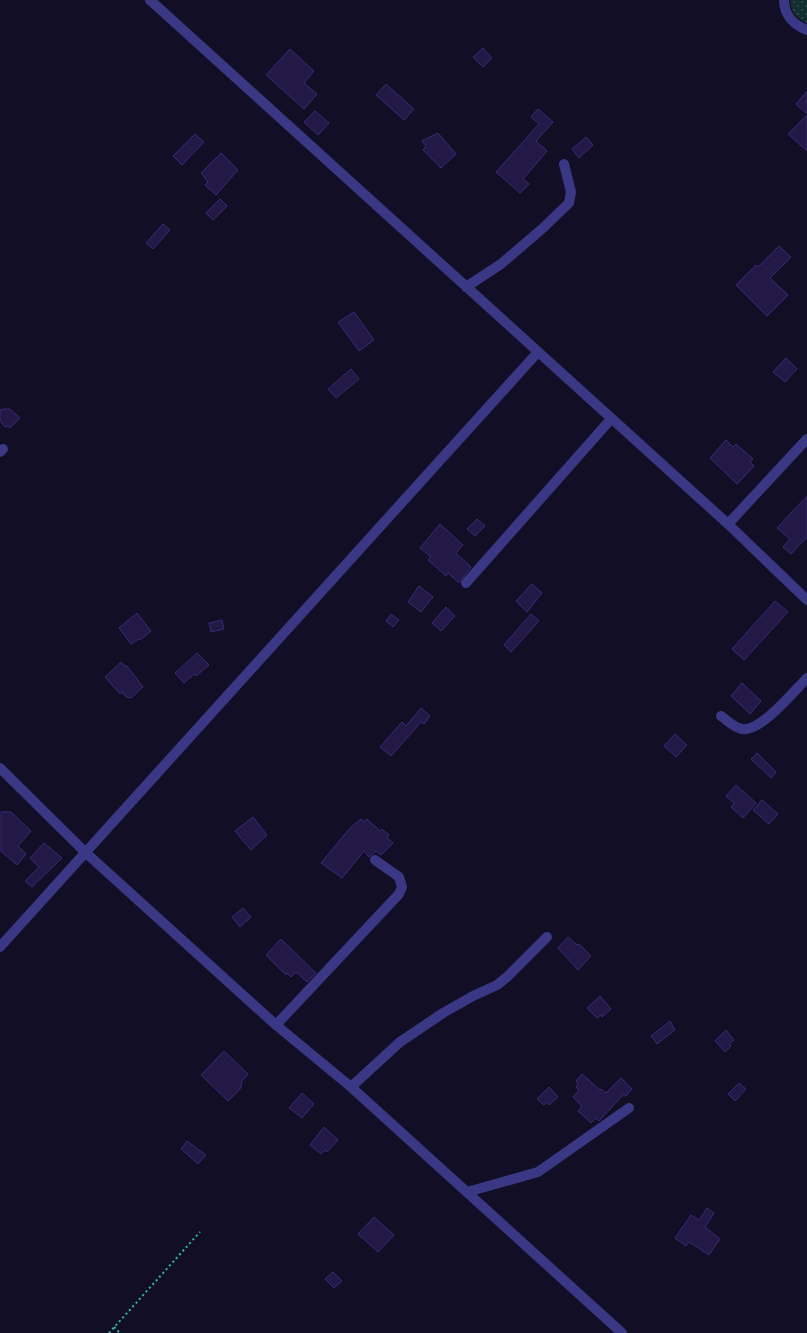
<svg xmlns="http://www.w3.org/2000/svg" width="807" height="1333" viewBox="0 0 807 1333" font-family="Commissioner,sans-serif">
<style>
.grass{fill:url(#grass-dots)}
.building{fill:#221946;stroke:#392b73}
.lines{fill:none;stroke-linecap:round;stroke-linejoin:round}
.path{stroke:#2bbab1;stroke-width:2;stroke-dasharray:2 3;stroke-linecap:butt}
.minor{stroke:#3a3885;stroke-width:10}
.tertiary{stroke:#3a3885;stroke-width:10}
</style>
<defs>
<pattern id="grass-dots" width="8" height="8" patternUnits="userSpaceOnUse"><rect width="8" height="8" fill="#112f2e"/><path d="M2 2h.1M6 6h.1" fill="none" stroke="#334c4d" stroke-width="1.8" stroke-linecap="round"/></pattern>
</defs>
<rect width="100%" height="100%" fill="#120e25"/>
<!-- grass -->
<path class="grass" d="M790,0H807V23C797,19 790,11 790,0Z"/>
<!-- building -->
<path class="building" d="M483,48L492,58L483,67L473,57Z
M290,49L314,71L304,83L317,94L304,109L266,75Z
M386,84L414,109L404,120L376,95Z
M807,91V114L796,104Z
M538,109L553,122L536,141L547,151L523,179L529,184L520,193L496,172L539,124L531,117Z
M315,111L329,123L318,135L304,122Z
M807,115V151L788,134Z
M438,133L456,154L441,168L423,150L426,146L422,141Z
M195,134L204,142L182,165L173,156Z
M586,137L593,145L579,158L572,149Z
M221,153L238,170L216,195L205,185L208,182L201,173Z
M220,199L227,206L213,220L206,213Z
M163,224L170,230L153,249L146,243Z
M779,246L791,257L770,278L788,295L767,316L736,285L756,265L758,267Z
M354,312L374,340L359,351L338,322Z
M786,358L797,369L785,382L773,372Z
M351,369L359,379L336,398L328,389Z
M3,409H10L20,418L10,428L8,426L5,427L0,421V410Z
M726,440L733,447L736,444L753,459L750,462L754,466L737,484L710,458Z
M807,496V537L791,554L783,547L790,539L777,528Z
M477,519L485,526L475,536L467,529Z
M440,524L463,545L456,553L471,567L459,583L448,573L446,576L428,560L431,557L420,548Z
M532,584L542,593L527,612L516,601Z
M419,586L433,597L421,612L408,602Z
M775,601L788,612L744,660L732,649Z
M446,607L455,616L441,631L432,623Z
M137,613L151,631L140,640L139,639L131,644L119,628Z
M391,614L399,620L393,627L386,621Z
M531,614L539,621L511,652L504,645Z
M222,620L224,629L211,632L209,623Z
M197,653L209,665L196,676L194,674L184,683L175,673Z
M121,662L126,667L127,666L143,687L131,698L126,697L122,692L120,694L105,677Z
M742,683L761,701L750,714L731,696Z
M421,708L430,716L424,724L421,722L391,756L380,747L402,722L406,726Z
M675,734L687,745L676,757L664,746Z
M757,753L776,772L771,778L751,759Z
M736,785L756,803L743,818L731,807L734,803L726,796Z
M762,800L778,814L769,824L753,810Z
M1,812H11L31,831L18,846L26,854L17,865L1,851Z
M253,817L267,835L251,850L235,831Z
M361,819L365,822L367,819L380,831L382,829L389,835L387,838L393,843L381,855L376,851L369,857L364,851L342,878L321,863L350,828Z
M44,843L62,858L32,887L25,881L39,867L30,858Z
M243,908L251,917L240,927L232,917Z
M568,937L577,945L579,944L591,956L578,970L558,948Z
M281,939L316,973L307,982L296,972L291,977L287,973L286,975L266,955Z
M600,996L611,1009L602,1017L601,1015L597,1018L587,1008Z
M670,1021L675,1030L657,1044L651,1036Z
M726,1030L734,1040L729,1044L731,1046L725,1052L715,1041Z
M224,1051L248,1074L241,1082L242,1084L240,1089L228,1101L201,1075Z
M582,1074L600,1090L601,1089L606,1093L621,1078L632,1089L626,1096L624,1094L599,1121L596,1118L591,1123L578,1111L582,1106L573,1097L579,1090L576,1087L578,1083L576,1081Z
M739,1083L746,1089L735,1101L728,1094Z
M549,1087L558,1097L549,1105L547,1102L544,1105L537,1099Z
M302,1093L314,1104L302,1118L289,1108Z
M324,1127L338,1140L327,1152L325,1150L321,1154L310,1145Z
M187,1141L206,1155L198,1164L181,1149Z
M707,1208L714,1213L705,1227L720,1239L709,1255L689,1242L686,1246L675,1238L691,1215L699,1220Z
M374,1217L394,1235L378,1252L358,1234Z
M333,1272L342,1281L334,1288L325,1279Z"/>
<g class="lines">
<!-- path -->
<path class="path" d="M114,1327L120,1333
M109,1333L200,1232"/>
<!-- minor -->
<path class="minor" d="M150,0L728,524L807,600
M466,287L501,264L543,228L569,203L571,192L564,164
M0,452L3,449
M728,524L807,439
M466,583L611,419
M721,716C728,721 733,727 742,729C761,732 794,691 807,678
M85,852L276,1025L351,1087L622,1333
M276,1025L399,894L402,887L399,877L375,860
M351,1087L400,1042L443,1013L473,996L497,985L507,977L547,937
M467,1192L538,1172L629,1108"/>
<!-- tertiary -->
<path class="tertiary" d="M784,0C784,15 794,25 807,30
M0,768L85,852
M0,947L538,352"/>
</g>
</svg>
